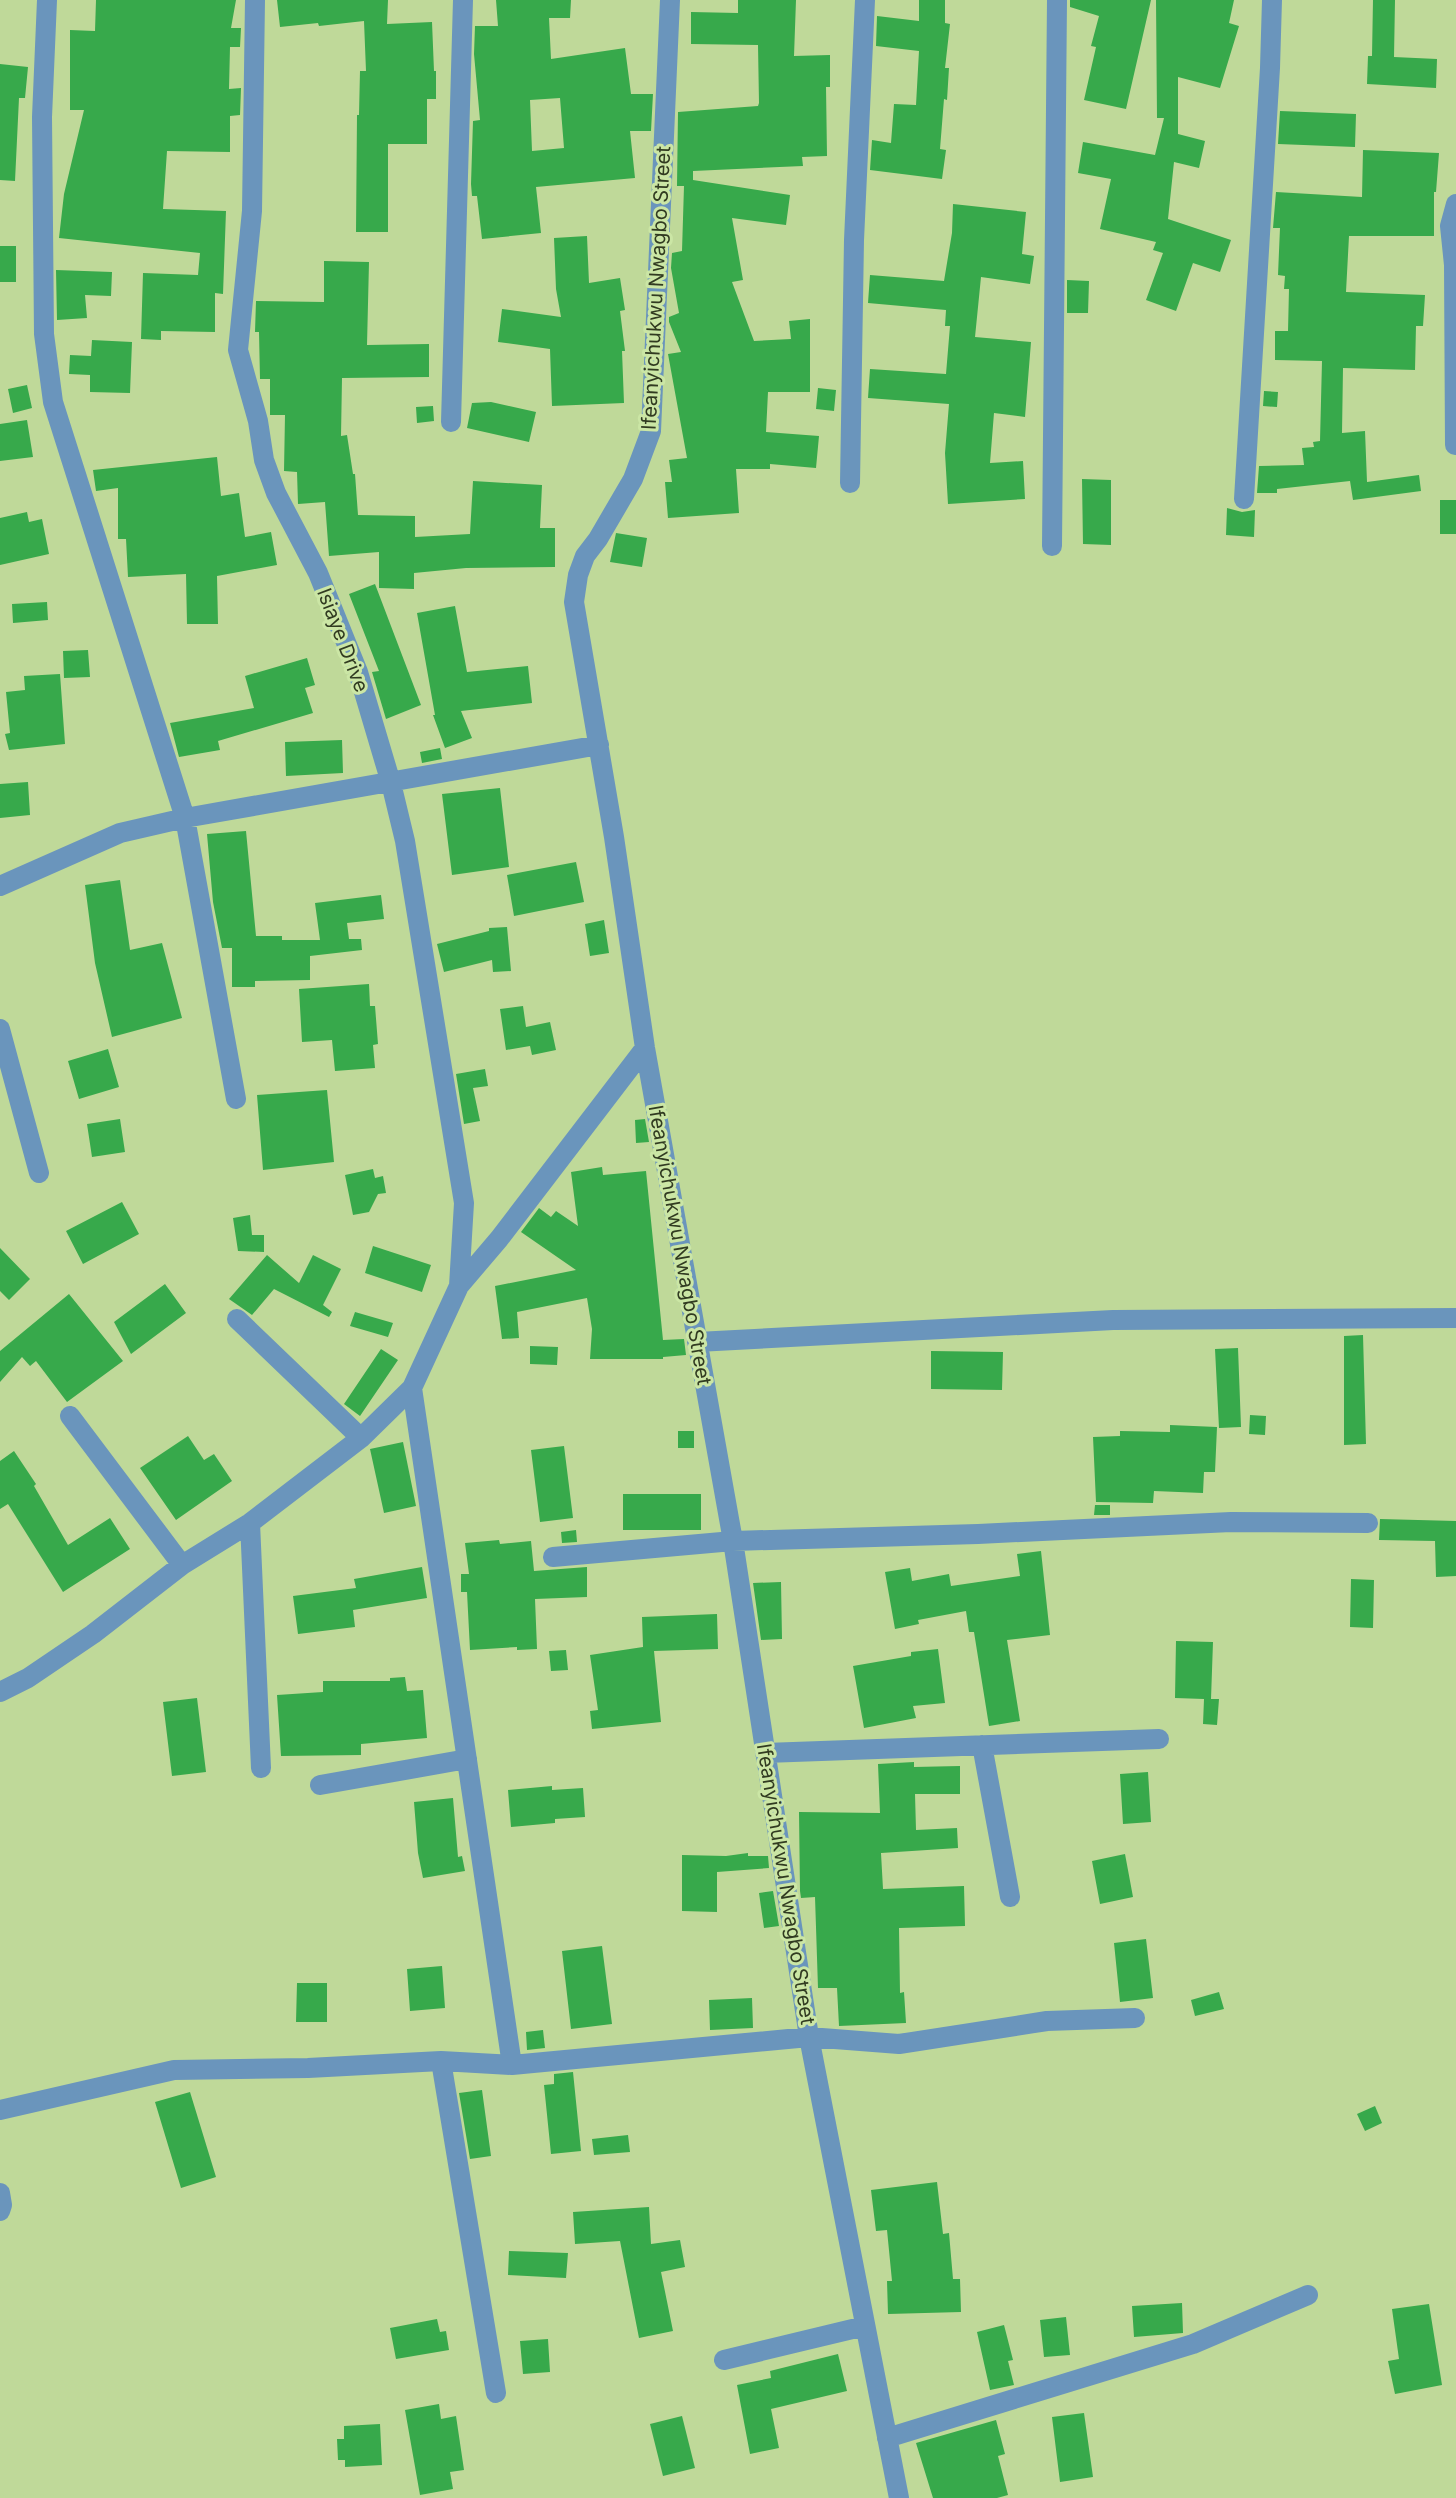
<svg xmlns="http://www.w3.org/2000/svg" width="1456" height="2498" viewBox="0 0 1456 2498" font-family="Inter,sans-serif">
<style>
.building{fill:#37a94b;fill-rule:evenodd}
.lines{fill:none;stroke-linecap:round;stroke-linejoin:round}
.minor{stroke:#6a95bc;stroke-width:20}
.labels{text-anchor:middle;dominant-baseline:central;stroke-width:6;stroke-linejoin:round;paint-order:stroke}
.street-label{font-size:20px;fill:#313b21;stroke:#cbe6a5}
</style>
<rect width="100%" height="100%" fill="#bfd999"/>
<!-- building -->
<path class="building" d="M96,0H236L231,28H241L240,47H230L229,89L241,88L240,115L230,116V152L167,151L163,209L226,211L223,294L215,293V332L161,331V340L141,339L143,273L198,275L200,253L59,238L64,194L84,110H70V30L95,31Z
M277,0H388L387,24L432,22L434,71H436V99H427V144H388V232H356L357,115H359L360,71H366L364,21L319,26L318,23L280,27Z
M496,0H571L570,18H549L551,59L625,48L631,94H653L651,131H630L635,178L536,187L541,233L482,239L477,196H472L471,184L473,121L480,120L474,54L475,26H498ZM560,98L564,148L532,151L530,100Z
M738,0H796L794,56L830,55V87H826L827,156L802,157L803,166L693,171V180L790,195L786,225L732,218L743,280L732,282L754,341L791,339L789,321L810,319V392H768L766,432L819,436L816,468L770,464V469H736L739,513L668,518L665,482H672L669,460L687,458L668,354L681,352L669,322V317L679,313L671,268L672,253L682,251L684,186H677L678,112L758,106L759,103L758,45L691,44V12L738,13Z
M919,0H945V23L950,24L945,68H949L947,100L944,99L940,149L946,150L942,179L870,170L872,140L891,143L894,104L916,105L919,51L876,46L877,16L919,21Z
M1070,0H1151L1126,109L1084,100L1096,47L1091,46L1099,16L1070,7Z
M1156,0H1234L1229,23L1239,26L1220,88L1178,77V134L1205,141L1199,168L1174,162L1168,219L1231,240L1220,272L1193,263L1176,311L1146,300L1163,253L1153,250L1156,242L1100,229L1111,179L1078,173L1083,142L1155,155L1164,118H1157Z
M1373,0H1395L1394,57L1437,59L1436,88L1367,84L1368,56H1372Z
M0,64L28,67L25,98H19L15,181L0,180Z
M1280,111L1356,114L1355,147L1278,144Z
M1363,150L1439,153L1436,192H1434V236H1349L1346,292L1425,295L1423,326H1416L1415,370L1343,368L1342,433L1365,431L1367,482L1419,475L1421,491L1353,500L1350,481L1277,489V493H1257L1259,466L1304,465L1302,448L1314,447L1313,442L1320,441L1322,361L1275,360V331H1288L1289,289H1284L1285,276L1278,275L1280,228H1273L1276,192L1362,197Z
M953,204L1026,212L1022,254L1034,256L1030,284L981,277L975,337L1031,342L1025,417L994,413L990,463L1023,461L1025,499L948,504L945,453L949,404L868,398L870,369L946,374L950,326H945L946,310L868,303L870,275L944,281L952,233Z
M587,236L589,283L620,278L625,310L620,311L625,351H622L624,403L552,406L550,349L498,342L502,309L561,317L556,289L554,238Z
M0,246H16V282H0Z
M324,261L369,262L367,345L429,344V377L342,378L341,436L347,435L353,474H355L358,515L415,516V537L470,534L473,481L542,485L540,528H555V567L466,568L414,573V589L379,588V552L329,556L325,502L298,504L297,472L284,471L285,415H270V379H260L259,332H255L256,301L324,302Z
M56,270L112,272L111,296L85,295L87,318L57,320Z
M1067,280L1089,281L1088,313H1067Z
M92,340L132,342L130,393L90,392V375L69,374L70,355L91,356Z
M27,385L32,408L13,413L8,389Z
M818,388L836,390L834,411L816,409Z
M1264,391L1278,392L1277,407L1263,406Z
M491,402L536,412L529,442L467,428L472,403Z
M433,406L434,421L417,423L416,407Z
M27,420L33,457L0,461V424Z
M217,457L221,496L239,493L245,537L271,532L277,565L217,576L218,624H187L186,574L128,577L126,539H118V488L96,491L93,470Z
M1082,479L1111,480V545L1083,544Z
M1440,500H1456V534H1440Z
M1227,508L1242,512L1255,510L1254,537L1226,535Z
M27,512L29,522L42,519L49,554L0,565V518Z
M616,533L647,538L642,567L610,562Z
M375,584L421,705L386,719L372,672L379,671L349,594Z
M47,602L48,620L13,623L12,604Z
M455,606L467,672L528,666L532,703L461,711L472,738L445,748L433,715H435L417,613Z
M88,650L90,677L64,678L63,651Z
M307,658L315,685L305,688L313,713L218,741L220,750L179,757L170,723L254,708L245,676Z
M60,674L65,744L9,750L5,734L10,733L6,692L25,690L24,676Z
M342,740L343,773L286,776L285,742Z
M440,748L442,759L422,763L420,752Z
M28,782L30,815L0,818V784Z
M500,788L509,867L452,875L442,794Z
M246,831L256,936H282V940H320L315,903L381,895L384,919L347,923L349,939H361L362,950L310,956V980L255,981V987H232V948H222L213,902L207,834Z
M576,862L584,902L514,916L507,875Z
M120,880L130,950L162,943L182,1018L112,1037L95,963L85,885Z
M604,920L609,953L590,956L585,924Z
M507,927L511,971L493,972L492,960L444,972L437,944L489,931V928Z
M369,984L370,1006H375L378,1044L373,1045L375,1068L335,1071L332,1040L302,1042L299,989Z
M523,1006L526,1027L550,1022L556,1050L532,1055L530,1046L506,1050L500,1009Z
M108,1049L119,1087L79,1099L68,1061Z
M485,1069L488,1086L473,1088L480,1121L464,1124L456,1074Z
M327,1090L334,1162L263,1170L257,1095Z
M120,1119L125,1152L92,1157L87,1124Z
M645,1119L649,1142L636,1143L635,1120Z
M602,1167L603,1175L646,1171L663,1340L684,1339L686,1355L663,1357V1359H590L592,1329L587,1298L517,1312L519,1338L502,1339L495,1286L576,1270L521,1232L539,1208L551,1217L556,1211L578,1226L571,1172Z
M373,1169L375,1178L383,1176L386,1193L378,1194L369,1212L353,1215L345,1175Z
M122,1202L139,1234L83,1264L66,1231Z
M250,1215L252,1235H264V1252L238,1251L233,1218Z
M373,1246L431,1265L422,1292L365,1273Z
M0,1248L30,1279L9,1300L0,1291Z
M267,1255L299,1283L313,1255L341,1269L323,1305L332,1312L329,1317L274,1289L252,1315L229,1299Z
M165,1284L186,1313L131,1354L114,1322Z
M69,1294L123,1361L67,1402L36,1361L30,1366L22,1357L0,1382V1351Z
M355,1312L393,1323L388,1337L350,1326Z
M1363,1335L1366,1444L1344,1445V1336Z
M530,1346L558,1347L557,1365L530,1364Z
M1238,1348L1241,1427L1219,1428L1215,1349Z
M381,1349L398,1360L360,1416L344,1404Z
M931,1351L1003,1352L1002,1390L931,1389Z
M1250,1415L1266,1416L1265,1435L1249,1434Z
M1170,1425L1217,1427L1215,1472H1204L1203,1493L1154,1491L1153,1503L1096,1502L1093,1437L1120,1436V1431L1170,1432Z
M678,1431H694V1448H678Z
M188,1436L204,1460L214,1454L232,1481L176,1520L140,1468Z
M403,1442L416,1506L384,1513L370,1449Z
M564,1446L573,1518L540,1522L531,1450Z
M14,1451L36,1484L34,1486L68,1545L110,1518L130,1549L63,1592L8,1504L0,1509V1461Z
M623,1494H701V1530H623Z
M1095,1505H1110V1515H1094Z
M1380,1519L1456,1521V1576L1436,1577L1435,1541L1379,1540Z
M576,1530L577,1542L562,1543L561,1532Z
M499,1540L500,1544L531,1541L534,1571L587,1567V1597L535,1599L537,1649L517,1650V1647L470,1650L467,1592H461V1574H469L465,1543Z
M1041,1551L1050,1635L1007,1640L1020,1721L989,1726L974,1632H969L966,1611L918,1620L919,1624L895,1629L885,1572L910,1568L912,1581L949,1574L951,1586L1020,1576L1017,1554Z
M422,1567L427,1598L353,1610L355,1627L298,1634L293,1596L356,1588L354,1579Z
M1351,1579L1374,1580L1373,1628L1350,1627Z
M781,1582L782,1639L761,1640L753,1583Z
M717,1614L718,1649L654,1651L661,1722L592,1729L590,1711L598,1710L590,1655L643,1647L642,1617Z
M1176,1641L1213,1642L1211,1699H1219L1217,1725L1203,1724L1204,1699L1175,1698Z
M938,1649L945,1703L913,1706L916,1718L864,1728L853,1666L911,1656V1652Z
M566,1650L568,1670L551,1671L549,1651Z
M405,1677L407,1691L423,1690L427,1738L361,1744V1755L281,1756L277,1695L323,1692V1681H390V1678Z
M197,1698L206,1772L172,1776L163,1702Z
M914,1762V1767L960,1766V1794H915L916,1830L957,1828L958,1848L881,1853L883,1889L964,1886L965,1926L899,1928L900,1993L904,1992L906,2023L839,2026L837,1988H818L815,1897L801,1898L800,1891L799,1812L880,1813L878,1764Z
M1148,1772L1151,1822L1123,1824L1120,1774Z
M552,1786V1790L583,1788L585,1817L555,1819V1823L511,1827L508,1790Z
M453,1798L458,1857L462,1856L465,1871L423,1878L418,1853L414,1802Z
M748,1853V1856H768L769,1868L717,1872V1912L682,1911V1855L726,1856Z
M1125,1854L1133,1897L1100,1904L1092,1861Z
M773,1891L779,1926L764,1928L759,1893Z
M1146,1939L1153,1998L1120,2002L1114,1943Z
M602,1946L612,2024L571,2029L562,1951Z
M442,1966L445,2008L410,2011L407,1969Z
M297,1983H327V2022H296Z
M1219,1992L1224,2009L1195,2016L1191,2000Z
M752,1998L753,2028L710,2030L709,2000Z
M543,2030L545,2048L527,2050L526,2032Z
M573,2072L581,2151L551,2154L544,2085L554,2084V2074Z
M482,2090L491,2156L470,2159L459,2093Z
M190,2092L216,2177L181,2188L155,2102Z
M1375,2106L1382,2123L1365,2131L1357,2114Z
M628,2135L630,2152L594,2155L592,2139Z
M937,2182L943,2234L949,2233L953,2279H960L961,2312L888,2314L887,2281H892L887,2230L876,2231L871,2190Z
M649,2207L651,2244L680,2240L685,2267L661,2272L673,2331L639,2338L620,2241L575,2244L573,2212Z
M509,2251L568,2253L566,2278L508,2275Z
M1182,2303L1183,2333L1134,2337L1132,2306Z
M1429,2304L1442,2385L1395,2394L1388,2361L1399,2359L1392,2309Z
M1066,2317L1070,2355L1044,2357L1040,2320Z
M437,2319L440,2332L446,2331L449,2350L396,2359L390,2328Z
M1004,2325L1013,2360L1008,2361L1014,2385L990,2390L977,2332Z
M548,2339L550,2372L523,2374L520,2341Z
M838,2354L847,2391L771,2409L779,2448L750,2454L737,2385L771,2378L770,2371Z
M439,2404L441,2419L456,2416L464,2470L450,2472L453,2489L420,2495L405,2410Z
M1084,2413L1093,2477L1060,2482L1052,2417Z
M682,2416L695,2468L663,2476L650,2424Z
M996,2420L1005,2454L998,2456L1008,2495L997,2498H933L916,2443Z
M380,2424L382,2465L345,2467V2460H338L337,2439H344V2426Z"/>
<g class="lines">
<!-- minor -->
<path class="minor" d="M47,0L42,117L44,334L53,402L185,818L236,1099
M255,0L252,211L238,350L258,421L264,460L276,493L318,573L358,672L391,783L405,841L464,1203L459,1286
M670,0L651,431L633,479L598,539L585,556L578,575L574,602L614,837L645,1048L733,1541L809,2037L899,2498
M451,422L463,0
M1455,445L1454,265L1450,226L1456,204
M850,483L854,240L865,0
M1244,499L1270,68L1272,0
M1052,546L1057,0
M0,886L120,833L185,818L599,745
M0,1029L39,1173
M237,1319L361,1438
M697,1342L1113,1320L1456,1318
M412,1388L512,2065
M70,1416L182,1565
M250,1523L261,1768
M553,1557L733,1541L978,1534L1231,1522L1368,1523
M0,1692L28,1678L93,1634L182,1565L250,1523L361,1438L412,1388L459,1286L499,1239L645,1048
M982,1745L1010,1897
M765,1753L1159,1739
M320,1785L467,1759
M441,2061L496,2393
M0,2110L174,2070L308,2068L441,2061L512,2065L809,2037L899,2044L1047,2021L1135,2018
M0,2193L2,2205L0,2211
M724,2360L865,2326
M887,2438L1193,2344L1308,2295"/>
</g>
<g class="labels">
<!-- street labels -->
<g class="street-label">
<text transform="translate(656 288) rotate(-87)">Ifeanyichukwu Nwagbo Street</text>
<text transform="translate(343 640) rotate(69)">Isiaye Drive</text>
<text transform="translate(680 1245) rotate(80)">Ifeanyichukwu Nwagbo Street</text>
<text transform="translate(786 1884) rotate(81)">Ifeanyichukwu Nwagbo Street</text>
</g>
</g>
</svg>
